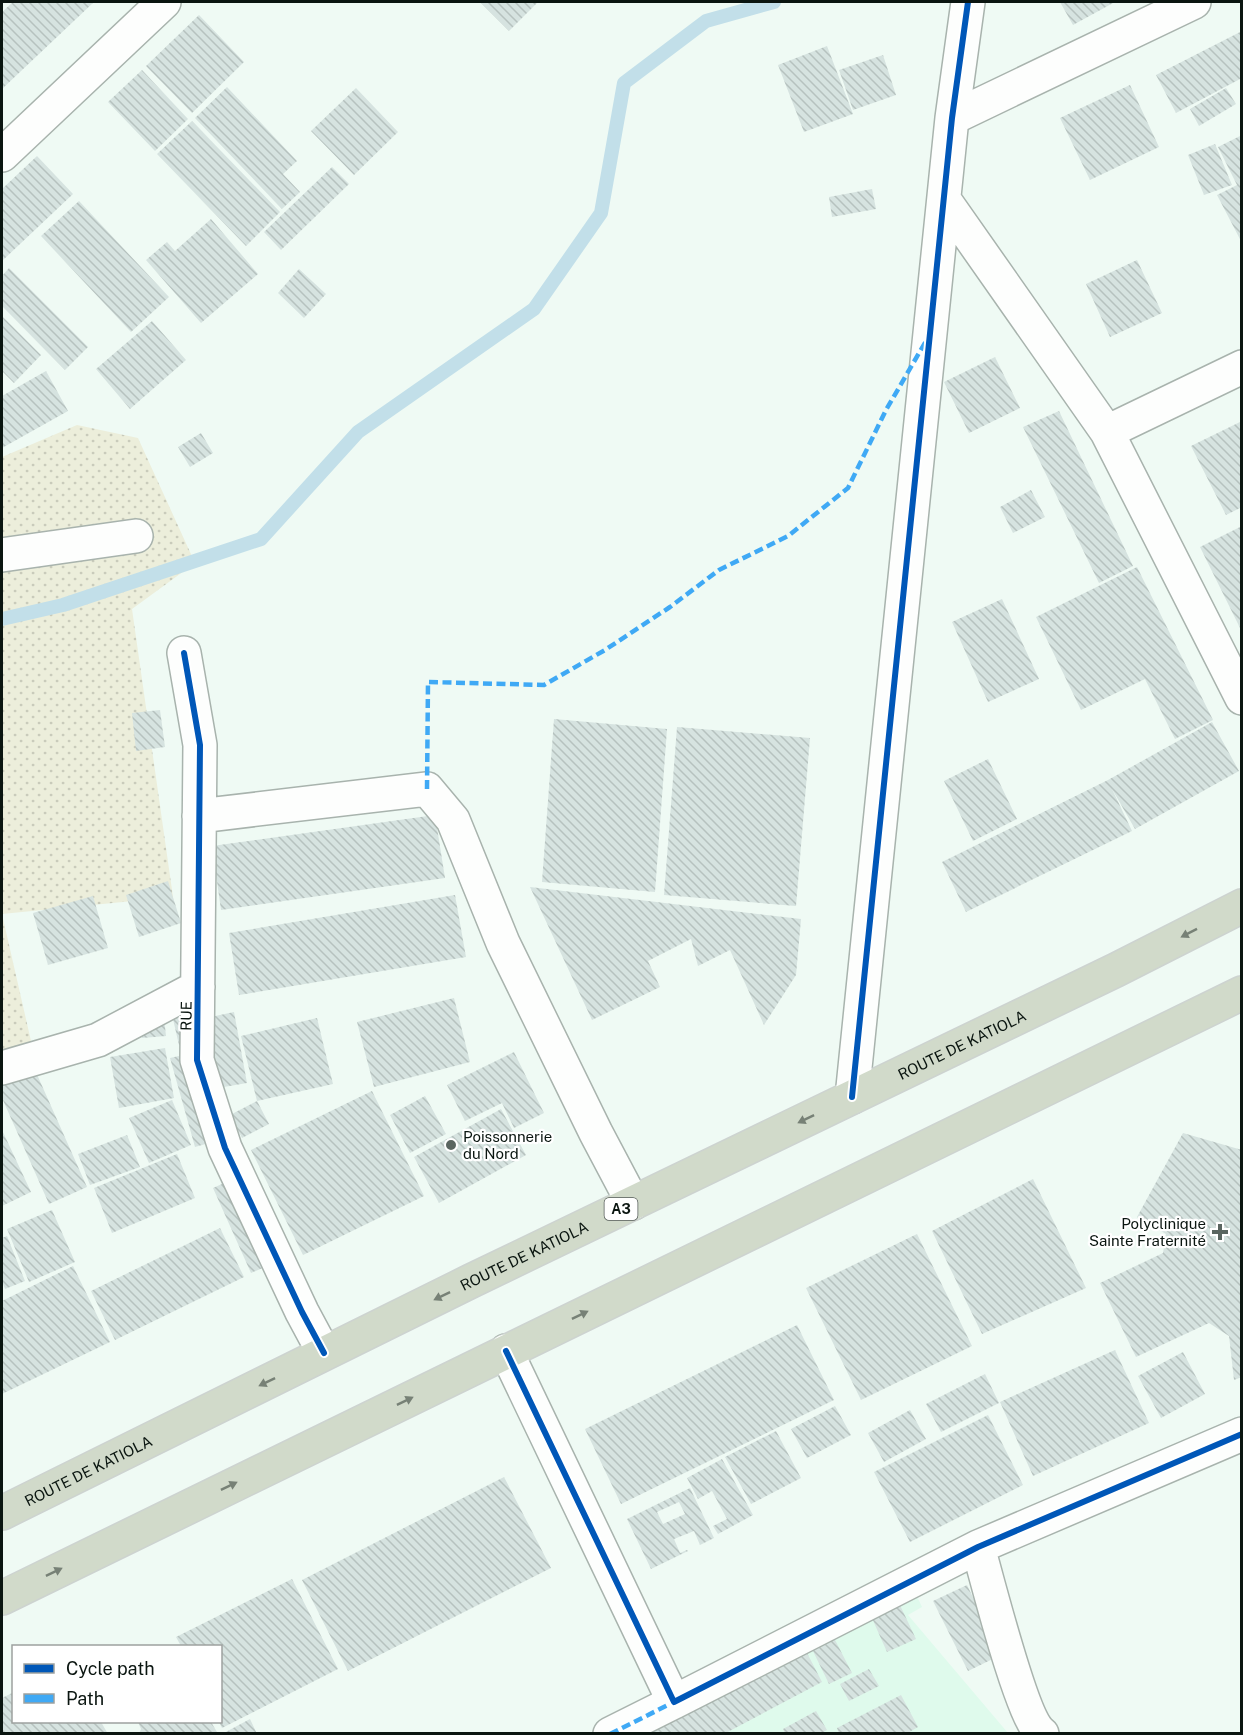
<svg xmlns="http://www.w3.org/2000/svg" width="1243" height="1735" viewBox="0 0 1243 1735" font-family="'Public Sans',sans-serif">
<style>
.built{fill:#dffaec}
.grass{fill:url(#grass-dots)}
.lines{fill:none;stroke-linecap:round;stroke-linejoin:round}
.stream{stroke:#c2dfe9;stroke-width:14}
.building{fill:url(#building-back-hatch);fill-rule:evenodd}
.minor-casing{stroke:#a8b3ad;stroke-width:36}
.highway-casing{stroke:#cdd3d0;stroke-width:36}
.minor{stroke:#fdfefd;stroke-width:33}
.highway{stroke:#d1daca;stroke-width:33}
.quiet{stroke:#3fa9f5;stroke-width:4.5;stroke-dasharray:9 4.5;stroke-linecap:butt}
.cycleway-casing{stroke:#fff;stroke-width:10}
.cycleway{stroke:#0057b8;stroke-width:6}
.oneway{fill:#778176}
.poi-dot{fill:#5a6560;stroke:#fff;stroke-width:2}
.labels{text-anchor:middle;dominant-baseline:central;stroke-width:4.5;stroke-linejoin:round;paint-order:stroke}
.shield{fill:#fff;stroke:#545b58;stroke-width:1.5}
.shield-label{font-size:14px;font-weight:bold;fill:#0a1510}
.street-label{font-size:15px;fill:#0a1510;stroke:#fff}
.poi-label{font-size:15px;fill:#0a1510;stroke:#fff;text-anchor:start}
</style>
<defs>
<pattern id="grass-dots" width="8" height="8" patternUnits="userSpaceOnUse" patternTransform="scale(1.5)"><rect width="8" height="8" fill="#eceedb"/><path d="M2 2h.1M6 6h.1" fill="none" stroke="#c9cbbb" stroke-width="1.8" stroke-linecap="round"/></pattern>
<pattern id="building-back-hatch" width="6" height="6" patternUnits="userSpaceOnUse" patternTransform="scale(1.5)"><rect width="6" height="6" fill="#d6e3e0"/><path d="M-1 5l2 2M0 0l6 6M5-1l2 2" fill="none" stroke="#b6c2bf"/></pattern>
</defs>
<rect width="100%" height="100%" fill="#effaf4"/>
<!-- built -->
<path class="built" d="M913,1588L922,1607L908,1615L1008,1733L628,1734Z"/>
<!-- grass -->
<path class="grass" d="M77,425L138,438L195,563L132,609L173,897L2,914L36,1063L2,1068V457Z"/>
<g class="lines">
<!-- stream -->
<path class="stream" d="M2,619L63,605L261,539L358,432L534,309L601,213L624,83L706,21L774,2"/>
</g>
<!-- building -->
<path class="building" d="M13,2H94L2,89V12Z
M480,2H538L509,31Z
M1060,2H1115L1073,25Z
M199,15L244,62L192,113L146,66Z
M1242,31V78L1176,113L1156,75Z
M827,46L853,114L804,132L778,65Z
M883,55L896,95L853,110L839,70Z
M142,70L188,119L155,151L108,102Z
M1130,85L1159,147L1090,180L1060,118Z
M227,87L297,161L283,174L300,192L282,209L195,118Z
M356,88L398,132L354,175L311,131Z
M1226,88L1236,104L1199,126L1190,109Z
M192,121L280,212L246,246L157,154Z
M1242,135V243L1217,195L1237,185L1218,147Z
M1215,144L1232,185L1204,195L1188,155Z
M37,156L73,194L2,261V189Z
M332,167L349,184L281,250L264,232Z
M872,189L876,209L832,217L829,197Z
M79,201L169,297L131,332L41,236Z
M211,219L258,274L201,323L146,260L167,242L175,251Z
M1137,260L1162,313L1110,337L1086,284Z
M9,268L88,347L65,370L2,306V276Z
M299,269L326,294L304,318L278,293Z
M3,317L41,355L14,383L2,371Z
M152,321L186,360L130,409L96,369Z
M995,357L1020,408L969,433L944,382Z
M46,371L68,411L2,448V396Z
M1059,411L1133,566L1099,583L1023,427Z
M1242,421V507L1226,515L1191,446Z
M201,433L213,453L190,467L178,447Z
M1031,490L1045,517L1013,533L1000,507Z
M1242,526V632L1200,547Z
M1137,567L1213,720L1175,739L1145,679L1081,710L1036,617Z
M1002,599L1039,679L988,702L952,622Z
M160,710L165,747L136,751L132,713Z
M554,719L667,729L655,892L542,882Z
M1212,722L1239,771L1135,829L1112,789L1132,831L966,912L942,862L1108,780Z
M677,727L810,738L796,906L664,895Z
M988,759L1017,819L973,841L944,781Z
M435,815L445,878L221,910L212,846Z
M168,881L181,923L139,937L126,895Z
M530,887L801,919L796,975L764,1025L730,950L698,966L691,939L648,961L660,987L592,1020Z
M455,895L466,957L239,995L229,933Z
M93,896L108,948L48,965L33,913Z
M180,990L193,1041L179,1045L167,993Z
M454,998L470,1062L374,1087L357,1022Z
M163,1008L166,1036L142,1038L140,1011Z
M234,1012L247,1083L218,1088L206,1018Z
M317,1018L333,1084L257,1101L241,1036Z
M165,1048L174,1098L119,1108L110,1057Z
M514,1052L544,1113L514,1128L502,1103L465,1121L447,1085Z
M192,1053L216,1141L195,1147L170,1058Z
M35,1070L87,1187L49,1204L2,1098V1084Z
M372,1091L424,1196L303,1255L251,1150Z
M425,1096L446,1134L410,1153L390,1115Z
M172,1100L191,1145L149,1163L129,1118Z
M257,1101L269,1124L242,1138L230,1115Z
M501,1109L526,1155L439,1203L414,1157Z
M2,1130L31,1192L2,1206Z
M1183,1133L1242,1150V1377L1234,1380L1229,1336L1209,1323L1136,1357L1100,1283L1163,1253L1166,1234L1137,1217Z
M127,1135L140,1167L90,1185L78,1154Z
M177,1154L195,1198L112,1233L94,1188Z
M242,1175L279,1261L251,1273L213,1188Z
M1033,1179L1086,1288L982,1334L932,1231Z
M52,1210L75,1262L29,1282L7,1229Z
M220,1228L244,1277L115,1340L91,1291Z
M917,1234L972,1346L861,1400L806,1288Z
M7,1236L25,1281L5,1289L2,1281V1238Z
M73,1266L110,1342L2,1394V1301Z
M797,1325L834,1400L621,1504L585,1429Z
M1115,1350L1149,1423L1033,1476L1000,1402Z
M1183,1352L1205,1394L1161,1418L1138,1376Z
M985,1374L999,1403L941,1432L926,1404Z
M835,1406L851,1435L807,1458L791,1429Z
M910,1410L926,1439L884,1462L868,1433Z
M988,1415L1023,1485L910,1542L874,1472Z
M776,1431L801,1478L751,1504L725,1457Z
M722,1459L753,1515L718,1534L713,1526L727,1519L712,1491L698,1499L687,1478Z
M504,1477L551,1568L348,1671L302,1580Z
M690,1488L714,1538L700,1545L694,1531L674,1539L680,1553L687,1550L688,1551L651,1569L627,1519ZM679,1502L685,1514L663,1524L657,1512Z
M292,1579L338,1669L222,1728L219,1722H220V1646H181L176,1637Z
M967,1585L1001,1655L968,1671L933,1601Z
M899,1603L916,1639L887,1652L871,1616Z
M833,1636L852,1673L829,1684L811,1647Z
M805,1649L822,1682L724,1734H645Z
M869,1669L879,1686L849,1701L840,1684Z
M14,1692V1722H101L108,1734H2V1698Z
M901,1695L918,1727L906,1734H839L837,1728Z
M816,1711L827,1730L820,1734H785L783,1729Z
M250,1719L257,1734H222Z
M138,1722H211L217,1732L139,1734L141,1729Z"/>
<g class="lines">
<!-- minor casing -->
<g class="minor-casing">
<path id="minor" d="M952,118L1194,2
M2,155L164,2
M945,201L1107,432L1242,698
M1107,432L1242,367
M2,555L136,536
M184,653L200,745L197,1060L225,1148L302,1312L324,1353
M199,816L427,789L453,820L503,943L596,1133L633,1203
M2,1068L98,1040L198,987
M852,1097L952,118L968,2
M506,1351L674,1702L978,1547L1242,1434
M978,1547C987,1579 1022,1719 1042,1734
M610,1734L674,1702"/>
</g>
<!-- highway casing -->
<g class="highway-casing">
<g id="highway">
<path id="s1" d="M2,1513L471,1281L1116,970L1242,906"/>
<path d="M2,1598L1242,993"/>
</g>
</g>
<!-- minor -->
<use href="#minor" class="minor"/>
<!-- highway -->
<use href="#highway" class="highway"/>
<!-- quiet -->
<path class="quiet" d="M427,789L428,682L544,685L605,650L670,607L719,570L788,536L848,488L886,410L926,341
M610,1734L674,1702"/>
<!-- cycleway casing -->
<g class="cycleway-casing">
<path id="cycleway" d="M184,653L200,745L197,1060L225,1148L302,1312L324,1353
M852,1097L952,118L968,2
M506,1351L674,1702L978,1547L1242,1434"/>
</g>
<!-- cycleway -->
<use href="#cycleway" class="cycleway"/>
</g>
<!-- one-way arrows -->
<defs><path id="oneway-solid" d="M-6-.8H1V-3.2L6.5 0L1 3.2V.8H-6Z" transform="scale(1.5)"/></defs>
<g class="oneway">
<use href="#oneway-solid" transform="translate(1189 933) rotate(153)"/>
<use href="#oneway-solid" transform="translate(806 1119) rotate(154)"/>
<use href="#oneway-solid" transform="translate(442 1296) rotate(154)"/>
<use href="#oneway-solid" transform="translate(580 1315) rotate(-26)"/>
<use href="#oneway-solid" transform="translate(267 1382) rotate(154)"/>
<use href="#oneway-solid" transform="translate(405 1401) rotate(-26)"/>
<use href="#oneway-solid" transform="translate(229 1486) rotate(-26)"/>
<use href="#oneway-solid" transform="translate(54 1572) rotate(-26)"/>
</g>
<!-- markers -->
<g class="poi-dot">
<circle cx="451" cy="1145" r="6"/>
<path d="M1217 1223h6v6h6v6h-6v6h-6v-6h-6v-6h6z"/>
</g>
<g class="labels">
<!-- shield labels -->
<rect class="shield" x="604.5" y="1198" width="33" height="22" rx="4.5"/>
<g class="shield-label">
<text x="621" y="1209">A3</text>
</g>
<!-- street labels -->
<g class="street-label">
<text transform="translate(186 1016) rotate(-89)">RUE</text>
<text stroke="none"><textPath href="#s1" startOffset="1068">ROUTE DE KATIOLA</textPath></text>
<text stroke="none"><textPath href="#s1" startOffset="582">ROUTE DE KATIOLA</textPath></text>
<text stroke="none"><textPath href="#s1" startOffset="96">ROUTE DE KATIOLA</textPath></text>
</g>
<!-- poi labels -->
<g class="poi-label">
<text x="463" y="1136">Poissonnerie<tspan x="463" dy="17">du Nord</tspan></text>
<text x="1206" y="1223" text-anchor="end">Polyclinique<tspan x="1206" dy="17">Sainte Fraternité</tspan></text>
</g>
</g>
<!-- border -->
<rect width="1243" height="1735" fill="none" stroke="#0a1510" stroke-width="6"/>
<!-- legend -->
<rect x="12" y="1645" width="210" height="78" fill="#ffffff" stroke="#9da19f" stroke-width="1.5"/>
<rect x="24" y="1664" width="30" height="9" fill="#0057b8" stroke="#9da19f" stroke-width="1.5"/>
<text x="66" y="1675" font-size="18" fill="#0a1510">Cycle path</text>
<rect x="24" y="1694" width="30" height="9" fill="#3fa9f5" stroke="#9da19f" stroke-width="1.5"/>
<text x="66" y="1705" font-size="18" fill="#0a1510">Path</text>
</svg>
